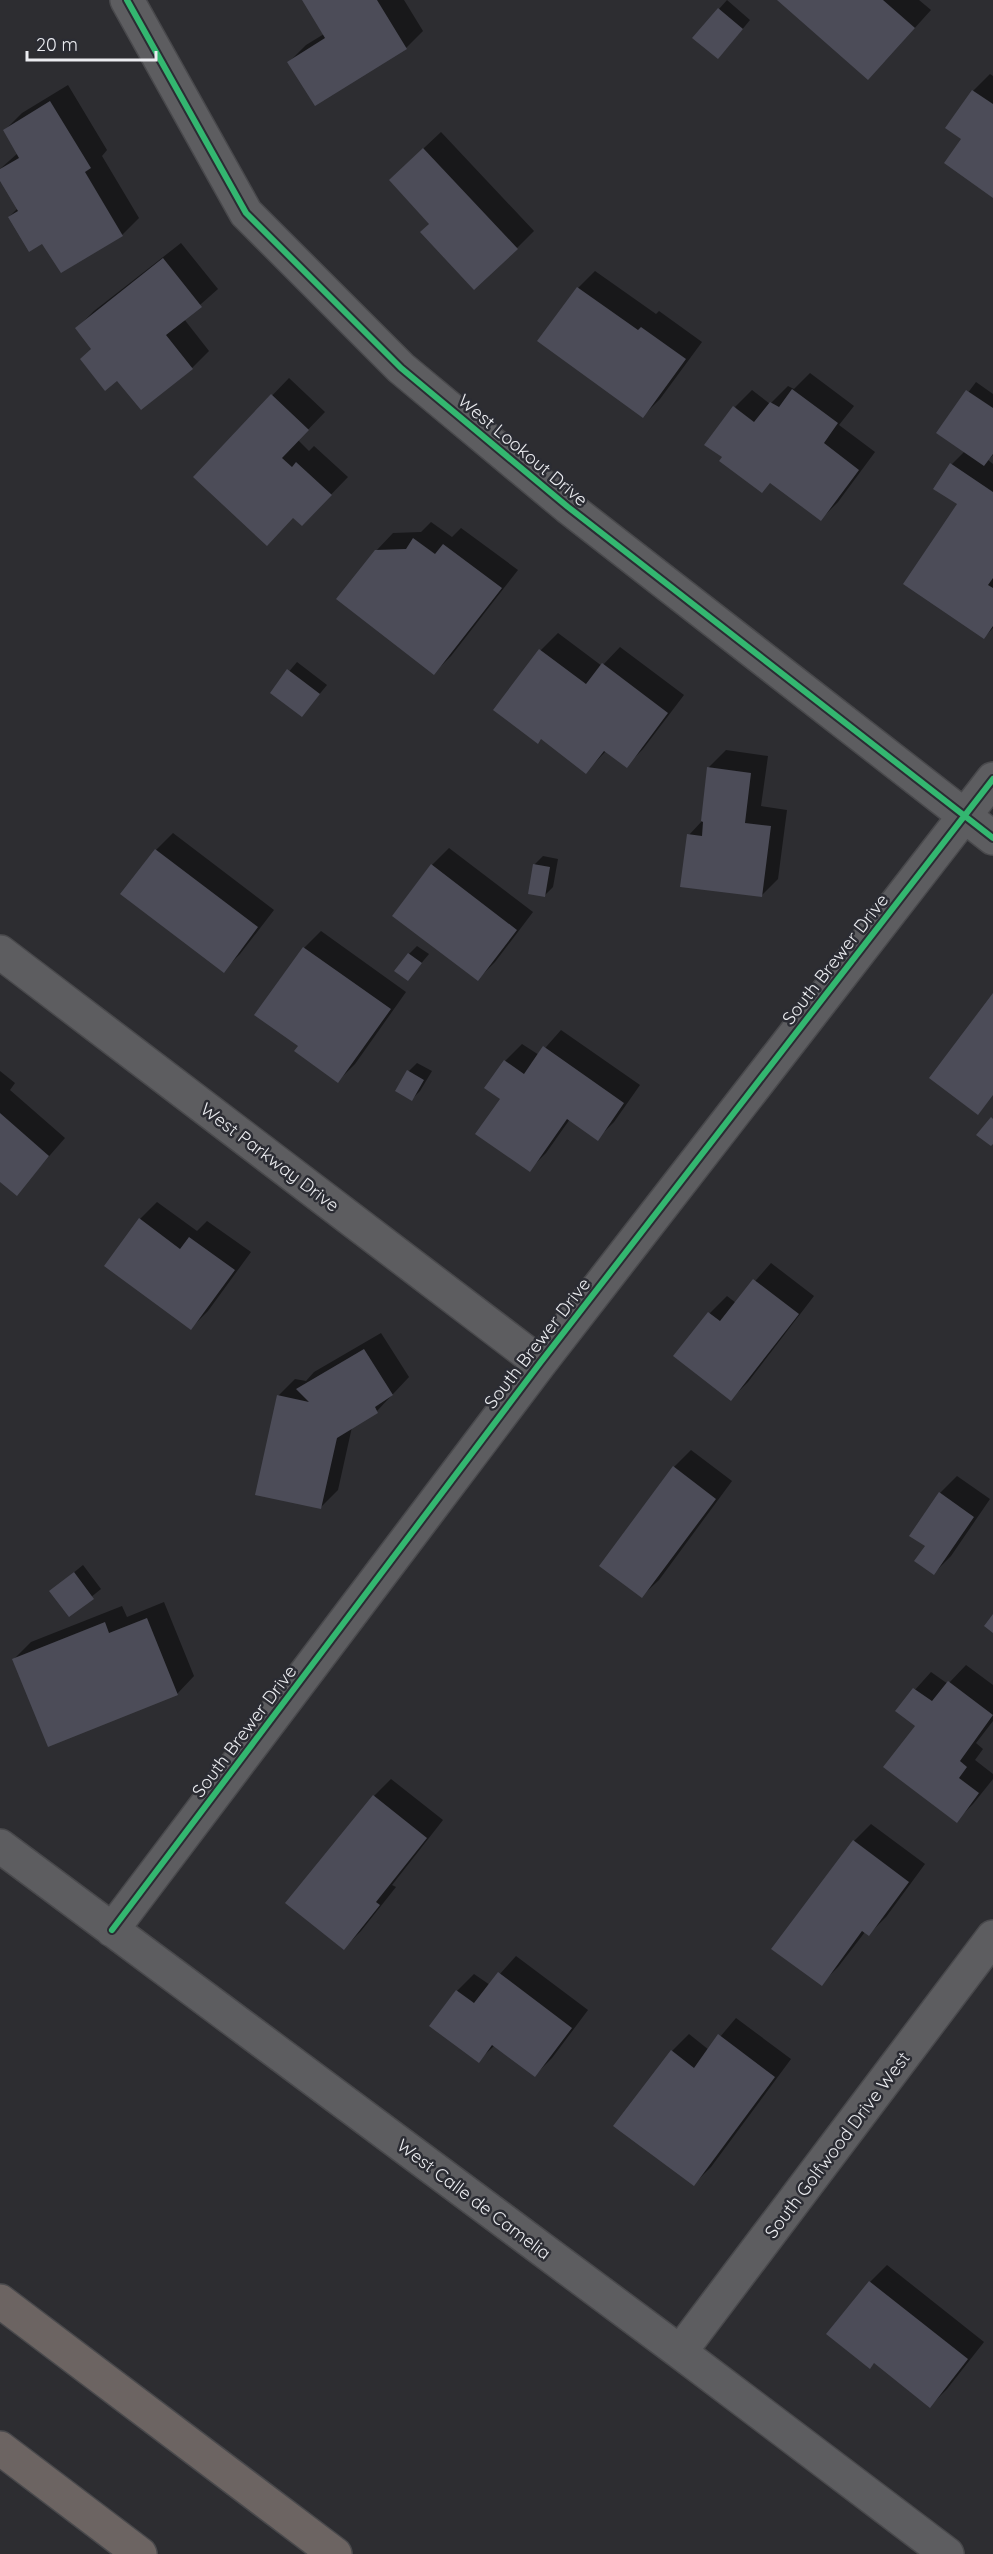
<svg xmlns="http://www.w3.org/2000/svg" width="993" height="2554" viewBox="0 0 993 2554" font-family="Quicksand,sans-serif">
<style>
.shadow{fill:#0007}
.building{fill:#4c4c58}
.lines{fill:none;stroke-linecap:round;stroke-linejoin:round}
.minor-casing{stroke:#49494c;stroke-width:36}
.trunk-casing{stroke:#49494c;stroke-width:36}
.minor{stroke:#5d5d60;stroke-width:33}
.trunk{stroke:#6c6462;stroke-width:33}
.cycleway-casing{stroke:#2b2c33;stroke-width:10}
.cycleway{stroke:#33b770;stroke-width:6}
.labels{text-anchor:middle;dominant-baseline:central;stroke-width:5;stroke-linejoin:round;paint-order:stroke}
.street-label{font-size:18px;fill:#ebecf0;stroke:#2b2c33}
</style>
<rect width="100%" height="100%" fill="#2d2d31"/>
<!-- shadow -->
<path class="shadow" d="M303,0H404L423,31L406,48L289,62L306,45L324,34Z
M727,0L750,20L726,49L719,9Z
M780,0H919L931,10L885,61Z
M990,74L993,76V196L963,139L947,128L973,91Z
M68,85L107,150L102,156L139,218L122,235L43,242L9,217L18,208L0,179V169L18,153L5,130L22,113Z
M441,132L534,231L517,248L431,223L408,163Z
M181,243L218,289L184,319L209,351L192,368L141,408L77,328L94,311Z
M595,271L656,314L659,311L702,342L660,399L643,416L540,341L578,288Z
M810,373L854,406L839,425L875,452L838,502L821,519L735,407L752,390L770,404L788,386L794,389Z
M289,378L325,412L298,440L309,451L314,446L348,477L319,507L294,517L195,476Z
M976,382L993,394V455L988,460L993,464V628L984,637L952,464L965,451L938,433Z
M431,522L452,537L461,528L518,570L451,656L434,673L376,551L393,533L421,532Z
M558,633L602,666L620,647L684,695L643,749L626,766L606,751L586,772L541,738L495,709L541,650Z
M297,662L327,685L302,715L272,692Z
M726,750L768,756L761,806L787,810L778,879L761,896L689,835L702,821L709,767Z
M173,833L274,910L240,954L223,971L122,894L156,850Z
M449,848L533,912L495,962L478,979L432,865Z
M543,856L558,859L553,887L544,896L535,864Z
M321,931L406,992L355,1064L338,1081L300,1045L304,948Z
M417,946L429,954L408,979L409,954Z
M561,1030L640,1085L614,1122L597,1139L570,1119L546,1153L529,1170L502,1098L486,1087L505,1061L522,1044L539,1055Z
M417,1063L432,1071L420,1091L412,1099L409,1071Z
M0,1071L15,1083L10,1090L65,1138L16,1194L0,1181Z
M157,1202L197,1231L207,1221L251,1252L208,1311L191,1328L140,1219Z
M771,1263L814,1296L748,1382L731,1399L676,1356L710,1313L727,1296L736,1303Z
M381,1333L409,1377L377,1411L352,1427L338,1490L321,1507L278,1396L295,1379L306,1381L314,1372Z
M691,1450L732,1481L659,1580L642,1596L674,1467Z
M957,1476L990,1499L951,1556L934,1573L927,1546L940,1493Z
M83,1565L101,1589L69,1615L51,1591Z
M164,1602L194,1676L177,1694L14,1659L31,1642L122,1606L127,1617Z
M966,1665L993,1685V1721L976,1743L983,1749L975,1760L993,1774V1779L973,1804L956,1821L917,1726L897,1710L931,1672L948,1684Z
M391,1779L443,1820L392,1885L396,1887L361,1931L344,1948L374,1796Z
M871,1824L925,1864L886,1917L869,1934L865,1932L838,1967L821,1984L854,1841Z
M516,1956L588,2010L552,2058L535,2075L495,2045L478,2061L431,2026L457,1991L474,1974L490,1985Z
M736,2018L791,2059L711,2167L694,2184L672,2051L689,2034L709,2050Z
M887,2265L984,2342L947,2389L930,2406L875,2362L828,2334L870,2282Z"/>
<!-- building -->
<path class="building" d="M302,0H377L407,49L315,106L287,62L325,38Z
M777,0H883L915,28L868,80Z
M718,8L743,29L718,59L692,38Z
M972,90L993,104V198L944,163L961,139L945,128Z
M50,101L91,168L85,172L123,236L61,273L42,244L29,252L8,217L18,211L0,181V169L19,158L3,130Z
M423,148L518,249L474,290L420,232L429,224L389,180Z
M163,258L202,307L166,335L193,369L141,410L117,381L105,391L80,359L91,349L75,328Z
M577,287L638,330L641,327L686,359L643,418L537,341Z
M792,389L838,423L824,443L859,470L821,521L770,483L762,493L719,461L722,457L704,445L733,406L754,422L770,402L779,407Z
M966,390L993,408V454L984,466L936,433Z
M271,394L309,430L282,458L292,467L296,462L332,495L302,526L293,518L267,546L193,477Z
M950,463L993,492V578L988,585L993,588V626L984,639L903,584L957,504L933,489Z
M413,538L435,554L443,544L502,588L434,675L336,599L375,550L406,549Z
M539,649L586,684L602,663L668,713L627,768L604,751L586,774L541,739L538,744L493,710Z
M287,669L320,694L302,717L270,693Z
M707,767L751,773L745,823L771,826L762,897L680,887L687,834L702,836L703,822L701,821Z
M155,849L258,927L224,973L120,894Z
M431,864L517,930L478,981L392,916Z
M533,864L550,867L545,897L528,894Z
M303,947L391,1009L338,1083L294,1051L298,1046L254,1015Z
M408,953L422,963L408,981L394,971Z
M993,993V1095L978,1115L929,1078Z
M543,1046L624,1103L598,1141L567,1119L530,1172L475,1134L500,1099L484,1088L504,1060L524,1074Z
M407,1070L424,1080L412,1101L395,1091Z
M0,1113L49,1156L17,1196L0,1182Z
M991,1117L993,1119V1144L991,1146L976,1135Z
M139,1218L180,1249L189,1237L235,1270L191,1330L104,1266Z
M753,1279L799,1314L731,1401L673,1356L708,1312L720,1321Z
M364,1349L393,1395L375,1407L378,1413L337,1438L321,1509L255,1495L277,1395L309,1402L296,1389Z
M673,1466L716,1499L642,1598L599,1566Z
M939,1492L974,1517L934,1575L914,1561L925,1546L909,1536Z
M74,1572L94,1599L69,1617L49,1591Z
M993,1614V1633L984,1626Z
M147,1618L178,1695L48,1747L12,1659L105,1622L109,1633Z
M948,1681L993,1715L960,1761L967,1767L959,1778L979,1793L957,1823L883,1767L915,1726L895,1711L913,1688L932,1701Z
M373,1795L427,1838L376,1902L380,1905L344,1950L285,1903Z
M853,1840L909,1882L869,1936L862,1931L822,1986L771,1949Z
M498,1972L572,2028L535,2077L492,2045L479,2063L429,2026L456,1990L474,2003Z
M718,2034L775,2077L694,2186L613,2126L671,2050L694,2068Z
M869,2281L968,2359L930,2408L874,2363L870,2369L826,2334Z"/>
<g class="lines">
<!-- minor casing -->
<g class="minor-casing">
<path id="minor" d="M127,0L246,213L401,368L568,507L993,838
M0,952L540,1363
M0,1846L680,2352L947,2554
M112,1930L540,1363L993,779
M680,2352L993,1937"/>
</g>
<!-- trunk casing -->
<g class="trunk-casing">
<path id="trunk" d="M0,2301L335,2554
M0,2448L140,2554"/>
</g>
<!-- minor -->
<use href="#minor" class="minor"/>
<!-- trunk -->
<use href="#trunk" class="trunk"/>
<!-- cycleway casing -->
<g class="cycleway-casing">
<path id="cycleway" d="M127,0L246,213L401,368L568,507L993,838
M112,1930L540,1363L993,779"/>
</g>
<!-- cycleway -->
<use href="#cycleway" class="cycleway"/>
</g>
<g class="labels">
<!-- street labels -->
<g class="street-label">
<text transform="translate(523 450) rotate(40)">West Lookout Drive</text>
<text transform="translate(835 959) rotate(-52)">South Brewer Drive</text>
<text transform="translate(270 1157) rotate(37)">West Parkway Drive</text>
<text transform="translate(537 1343) rotate(-52)">South Brewer Drive</text>
<text transform="translate(244 1731) rotate(-53)">South Brewer Drive</text>
<text transform="translate(837 2145) rotate(-53)">South Golfwood Drive West</text>
<text transform="translate(474 2199) rotate(37)">West Calle de Camelia</text>
</g>
</g>
<!-- scale -->
<path d="M27 51v9h129v-9" fill="none" stroke="#ebecf0" stroke-width="3"/>
<text x="36" y="51" font-size="18" fill="#ebecf0" stroke="#2b2c33" stroke-width="4.5" paint-order="stroke">20 m</text>
</svg>
